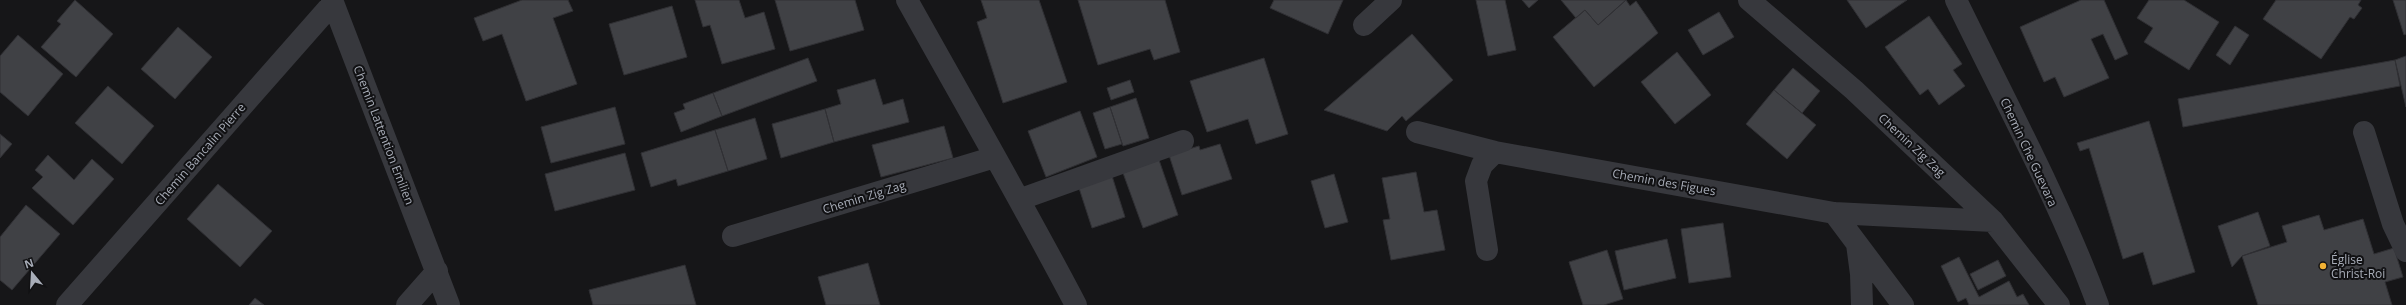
<svg xmlns="http://www.w3.org/2000/svg" width="2406" height="305" viewBox="0 0 2406 305" font-family="'Open Sans',sans-serif">
<style>
.building{fill:#404145;stroke:#303034}
.lines{fill:none;stroke-linecap:round;stroke-linejoin:round}
.minor{stroke:#37383d;stroke-width:22}
.poi-dot{fill:#f2b134;stroke:#111113;stroke-width:1.5}
.labels{text-anchor:middle;dominant-baseline:central;stroke-width:4;stroke-linejoin:round;paint-order:stroke}
.street-label{font-size:12px;fill:#a8adb8;stroke:#111113}
.poi-label{font-size:12px;fill:#a8adb8;stroke:#111113;text-anchor:start}
</style>
<rect width="100%" height="100%" fill="#161618"/>
<!-- building -->
<path class="building" d="M75,0L113,34L76,77L41,47L61,24L57,21Z
M522,0H568L573,11L553,18L577,84L526,101L502,34L483,41L474,18Z
M695,0H739L745,18L764,12L775,49L722,64L710,25L703,27Z
M775,0H855L864,30L790,51Z
M981,0H1039L1067,82L1003,103L977,22L987,18Z
M1078,0H1165L1180,52L1154,60L1150,49L1098,65Z
M1274,0H1343L1328,34L1270,8Z
M1476,0H1505L1516,50L1488,56Z
M1522,0H1538L1529,8Z
M1561,0H1626L1598,25L1585,10L1576,18Z
M1626,0L1630,6L1636,1L1658,33L1594,87L1553,37L1585,10L1598,25Z
M1847,0H1907L1866,28Z
M2081,0H2104L2128,54L2115,60L2103,34L2091,39L2109,78L2064,97L2055,77L2044,82L2020,27Z
M2149,0H2184L2219,22L2189,70L2144,42L2153,28L2137,18Z
M2276,0H2361L2358,5L2362,8L2354,19L2350,17L2321,59L2263,19Z
M2393,0H2406V34L2404,35Z
M672,6L687,57L624,75L609,24Z
M1719,12L1734,37L1703,55L1688,30Z
M1929,16L1962,64L1953,70L1965,86L1939,105L1928,89L1920,95L1885,47Z
M2235,26L2249,35L2230,65L2216,55Z
M178,27L212,57L175,99L141,69Z
M1412,34L1453,80L1406,121L1402,116L1387,131L1324,110Z
M18,35L63,74L28,116L0,92V56Z
M1677,52L1711,95L1675,124L1641,82Z
M2406,56V107L2395,60Z
M808,58L817,81L722,116L713,93Z
M1264,58L1288,134L1256,144L1248,119L1207,132L1190,81Z
M2395,60L2400,86L2183,127L2178,99Z
M1793,68L1820,91L1802,113L1774,90Z
M875,79L883,105L903,99L909,122L834,142L825,109L841,104L837,90Z
M1130,80L1134,92L1111,100L1107,88Z
M108,86L154,126L122,164L75,123Z
M1774,90L1816,125L1787,159L1746,124Z
M713,93L722,116L681,132L674,113L685,109L683,104Z
M1136,98L1149,138L1123,146L1110,107Z
M615,107L625,144L551,163L541,127Z
M1110,107L1122,144L1105,149L1093,113Z
M825,109L834,142L781,158L772,124Z
M1080,111L1097,157L1046,177L1028,131Z
M755,118L767,159L728,171L715,130Z
M2149,121L2195,272L2153,285L2143,252L2123,259L2089,148L2080,151L2077,143Z
M944,126L953,158L881,177L872,145Z
M715,130L728,171L678,186L676,179L651,187L641,153Z
M0,134L12,144L0,158Z
M1220,144L1232,179L1182,195L1169,155L1199,146L1200,150Z
M625,153L635,190L555,211L545,174Z
M48,155L74,180L92,159L114,179L73,225L32,188L43,177L35,170Z
M1159,160L1178,215L1143,228L1123,173Z
M1416,172L1424,212L1437,210L1445,250L1391,260L1383,220L1390,219L1382,178Z
M1334,174L1348,222L1325,228L1311,181Z
M1112,176L1125,217L1092,228L1079,188Z
M218,184L272,231L240,267L187,219Z
M26,205L60,234L12,290L0,280V237Z
M2258,212L2270,246L2242,256L2232,267L2218,226Z
M2319,215L2324,230L2363,219L2374,254L2394,248L2403,277L2385,282L2392,305H2258L2242,256L2287,242L2282,226Z
M1723,223L1731,277L1689,283L1681,229Z
M1667,239L1676,278L1624,290L1615,251Z
M1607,250L1623,299L1604,305H1583L1569,262Z
M1959,257L1979,297L2009,281L2017,297L2023,294L2029,305H1969L1966,298L1958,302L1941,266Z
M1998,260L2006,276L1978,290L1970,274Z
M868,263L880,305H826L818,277Z
M685,265L696,305H593L589,290Z
M255,298L264,305H249Z"/>
<g class="lines">
<!-- minor -->
<path class="minor" d="M332,0L449,305
M907,0C964,102 1022,202 1076,305
M1749,0L1854,90L1993,221L2059,305
M1956,0C2004,99 2060,202 2098,305
M1364,25L1391,0
M1417,132L1495,152L1834,213L1993,221
M2364,132L2393,224L2406,251
M1021,199L1183,141
M1834,213L1903,305
M733,236L995,157
M1857,244L1861,274L1862,305
M1487,250L1476,181L1482,165L1495,152
M67,305L333,3
M407,305L437,271"/>
</g>
<!-- markers -->
<circle class="poi-dot" cx="2323" cy="266" r="4"/>
<g class="labels">
<!-- street labels -->
<g class="street-label">
<text transform="translate(384 135) rotate(69)">Chemin Lattention Emilien</text>
<text transform="translate(1912 145) rotate(43)">Chemin Zig Zag</text>
<text transform="translate(2029 152) rotate(65)">Chemin Che Guevara</text>
<text transform="translate(200 154) rotate(-49)">Chemin Bancalin Pierre</text>
<text transform="translate(1664 182) rotate(10)">Chemin des Figues</text>
<text transform="translate(864 197) rotate(-17)">Chemin Zig Zag</text>
</g>
<!-- poi labels -->
<g class="poi-label">
<text x="2331" y="259">Église<tspan x="2331" dy="14">Christ-Roi</tspan></text>
</g>
</g>
<!-- north arrow -->
<g transform="translate(32 273) rotate(342)" stroke="#111113" stroke-width="3" paint-order="stroke">
<path d="M0-3L7 15L0 10L-7 15Z" fill="#a8adb8"/>
<text y="-6" font-size="11" font-weight="bold" text-anchor="middle" fill="#a8adb8">N</text>
</g>
</svg>
